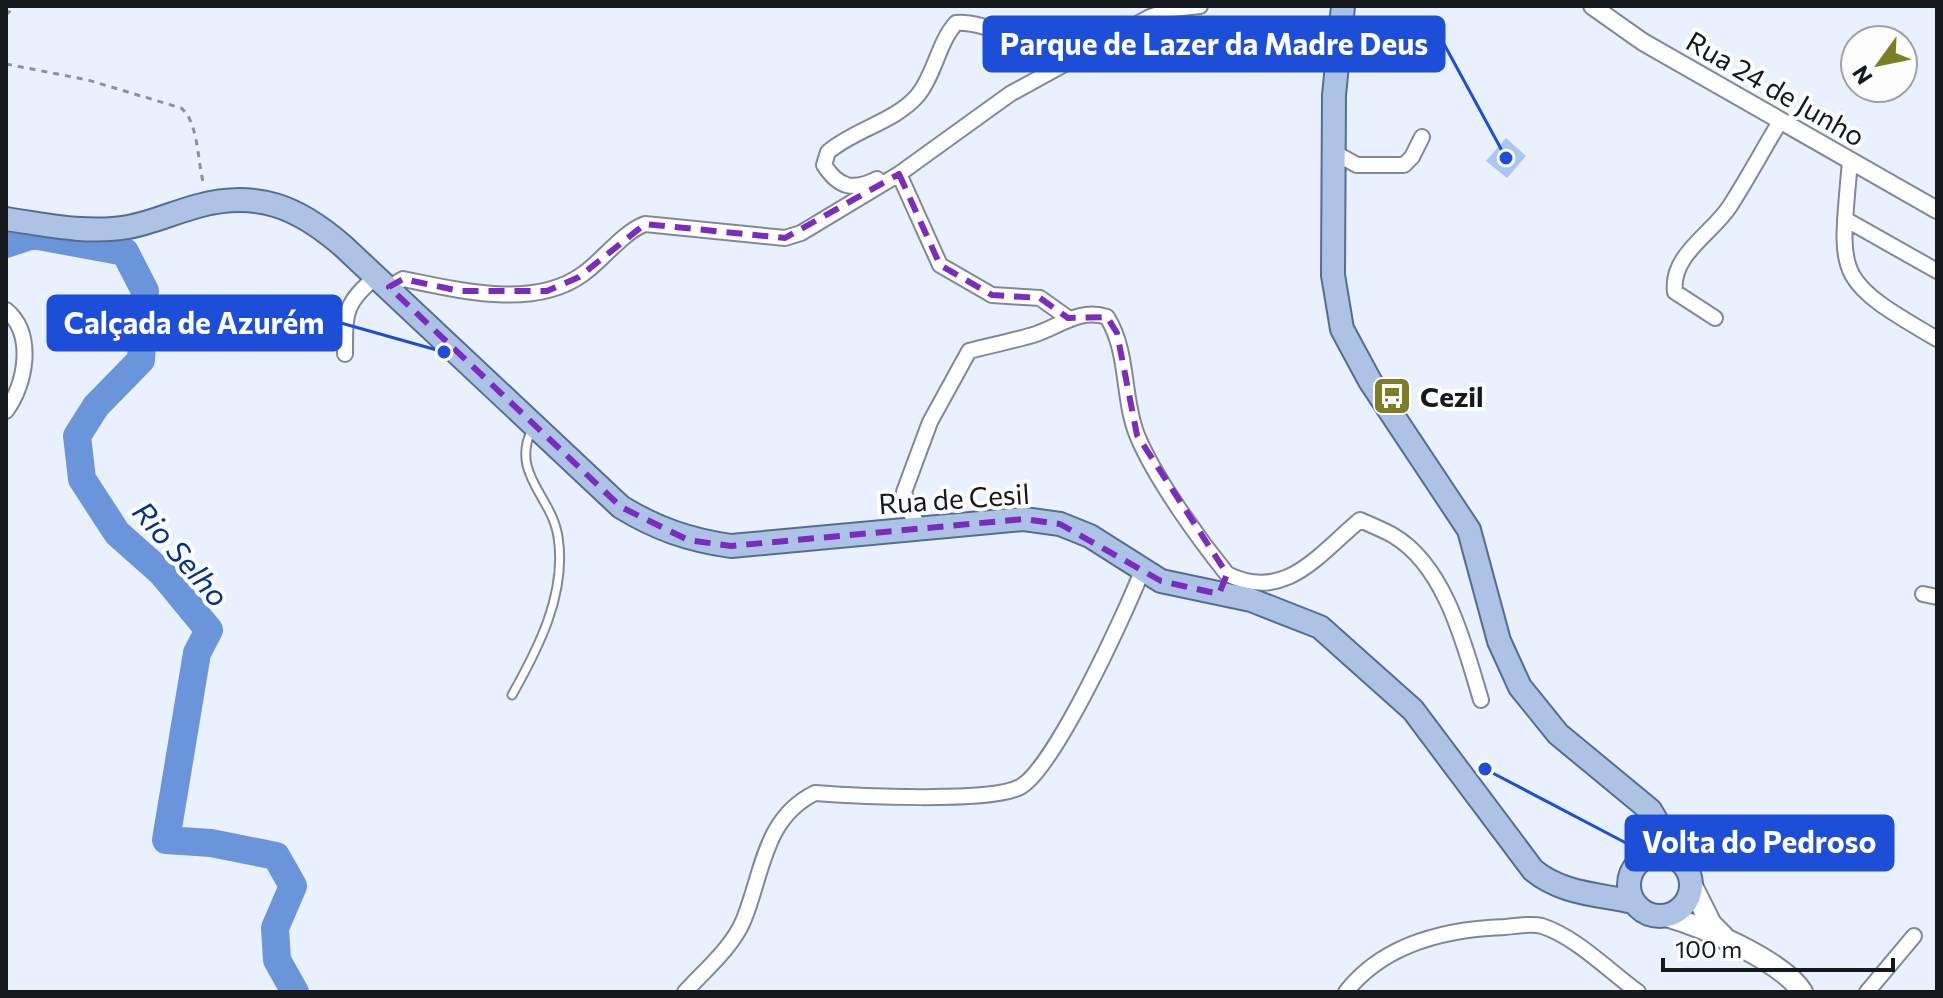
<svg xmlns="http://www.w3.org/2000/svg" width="1943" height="998" viewBox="0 0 1943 998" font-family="Commissioner,sans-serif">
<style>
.green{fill:#a8c6f7}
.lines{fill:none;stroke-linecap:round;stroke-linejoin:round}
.river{stroke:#6b95db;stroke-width:28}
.service-casing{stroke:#828995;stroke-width:11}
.minor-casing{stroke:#828995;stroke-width:18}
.tertiary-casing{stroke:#828995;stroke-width:20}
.secondary-casing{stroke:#828995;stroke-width:24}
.primary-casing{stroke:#556d95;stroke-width:26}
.path{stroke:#8c919a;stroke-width:3;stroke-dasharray:6 6;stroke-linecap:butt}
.service{stroke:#fff;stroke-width:7}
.minor{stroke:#fff;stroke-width:14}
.tertiary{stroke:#fff;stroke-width:16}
.secondary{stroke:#fff;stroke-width:20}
.primary{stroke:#adc3e6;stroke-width:22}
.marked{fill:none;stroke:#7b2cbf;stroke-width:6;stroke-dasharray:16 10;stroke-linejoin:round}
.labels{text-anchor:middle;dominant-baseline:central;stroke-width:8;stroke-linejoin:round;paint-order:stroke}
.street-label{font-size:28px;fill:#15181c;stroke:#fdfdfd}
.poi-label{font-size:28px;font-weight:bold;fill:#15181c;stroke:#fdfdfd;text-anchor:start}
.water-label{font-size:30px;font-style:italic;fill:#013384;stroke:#fdfdfd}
.leader{fill:none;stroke:#1d4ed8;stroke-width:3}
.callout-dot{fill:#1d4ed8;stroke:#fdfdfd;stroke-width:3}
.callout{fill:#1d4ed8;stroke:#1d4ed8;stroke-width:3}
.callout-label{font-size:30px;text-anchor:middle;font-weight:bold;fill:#fff}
</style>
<rect width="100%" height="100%" fill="#e9f1fe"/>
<!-- green -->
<path class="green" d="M1506,138L1526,156L1507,178L1486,161Z"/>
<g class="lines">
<!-- river -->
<path class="river" d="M6,244L33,235L125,252L145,291L141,360L96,406L77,436L82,479L117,533L162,573L209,630L197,653L166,840L211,843L276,856L293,886L275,928L277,960L295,992"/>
<!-- service casing -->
<g class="service-casing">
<path id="service" d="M512,695C538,649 567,593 558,537C552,496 510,474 532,429"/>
</g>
<!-- minor casing -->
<g class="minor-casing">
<path id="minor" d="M1333,152L1357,165H1404L1412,157L1422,137
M1850,161C1840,278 1832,278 1937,339
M899,174L940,265L992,295L1040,298L1068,318
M877,179C853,191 839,188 824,165L828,152C855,129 895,122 918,95C935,74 938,43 956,23C983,21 994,37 1024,27
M1845,219L1937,271
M389,287L403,279C458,290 534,310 583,274C603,260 623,232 645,224L785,238L801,233L899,174L1010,94L1150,17L1172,9L1200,6
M6,310C35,334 26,384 6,411
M1715,318L1675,292C1670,255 1713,233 1730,206C1748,178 1764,148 1781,120
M345,354C345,313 344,303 377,276
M921,529L911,514L904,492L930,422L969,351C991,345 1014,341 1036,334C1060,326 1080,308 1107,317C1129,352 1122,397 1137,435C1154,477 1198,538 1227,574C1285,603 1319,554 1360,520C1371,525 1384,530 1394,536C1446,567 1465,647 1481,700
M1923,594L1937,597
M685,992C705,970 733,947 744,919C763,872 764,818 815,793C853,796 991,803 1020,787C1054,769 1126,612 1142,571
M1346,992C1384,943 1447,929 1505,927C1516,926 1532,923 1542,926C1576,937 1609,971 1638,992
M1867,992L1914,936"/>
</g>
<!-- tertiary casing -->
<g class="tertiary-casing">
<path id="tertiary" d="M1592,6L1643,42L1937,210"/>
</g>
<!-- secondary casing -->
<g class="secondary-casing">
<path id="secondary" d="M1692,886L1711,924L1723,936
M1666,916C1701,926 1783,961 1802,992"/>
</g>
<!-- primary casing -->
<g class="primary-casing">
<path id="primary" d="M1343,6L1334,95L1333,275L1342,329L1370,381L1469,530L1499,641L1520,687L1558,734L1650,810L1680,860
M6,219C46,225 88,234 128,227C151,223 175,212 198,206C258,190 298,207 343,246L621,507C657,529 689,540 731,546L1024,519L1060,524L1090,536L1161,581L1251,600L1320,627L1413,710L1533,870C1562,894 1597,894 1633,902
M1629 885a31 31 0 1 1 62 0a31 31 0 1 1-62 0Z"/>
</g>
<!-- path -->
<path class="path" d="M6,15L15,6
M6,64L88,80L181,108C199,122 197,162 204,185"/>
<!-- service -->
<use href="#service" class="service"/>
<!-- minor -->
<use href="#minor" class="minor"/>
<!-- tertiary -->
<use href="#tertiary" class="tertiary"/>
<!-- secondary -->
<use href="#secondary" class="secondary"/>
<!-- primary -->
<use href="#primary" class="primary"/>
</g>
<!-- marked area -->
<path class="marked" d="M899,174L940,265L992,295L1040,298L1068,318L1107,317L1117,333L1137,435L1227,574L1219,594L1161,581L1060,524L1024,519L731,546L688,540L621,507L389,287L403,279L460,291H547L579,277L645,224L785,238Z"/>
<!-- icons -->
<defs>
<g id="bus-square" transform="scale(2)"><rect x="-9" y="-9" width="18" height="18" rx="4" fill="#7c7e26" stroke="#fdfdfd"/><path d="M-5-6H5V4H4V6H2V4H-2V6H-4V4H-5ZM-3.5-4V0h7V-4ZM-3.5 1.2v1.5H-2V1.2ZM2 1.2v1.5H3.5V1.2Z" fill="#fff"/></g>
</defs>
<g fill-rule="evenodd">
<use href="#bus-square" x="1392" y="396"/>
</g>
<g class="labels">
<!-- street labels -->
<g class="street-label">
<text transform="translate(1776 88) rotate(30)">Rua 24 de Junho</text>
<text transform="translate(954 498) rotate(-4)">Rua de Cesil</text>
</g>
<!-- poi labels -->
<g class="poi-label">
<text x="1420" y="396">Cezil</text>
</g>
<!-- water labels -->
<g class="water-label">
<text transform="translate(182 553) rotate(49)">Rio Selho</text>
</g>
</g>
<!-- callouts -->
<path class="leader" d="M1506 158L1444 44M444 352L341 323M1485 769L1626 843"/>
<g class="callout-dot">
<circle cx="1506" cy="158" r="8"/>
<circle cx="444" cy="352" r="8"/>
<circle cx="1485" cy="769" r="8"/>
</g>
<g class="callout">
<rect x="984" y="17" width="460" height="54" rx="8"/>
<rect x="48" y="296" width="293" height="54" rx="8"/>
<rect x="1626" y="816" width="267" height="54" rx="8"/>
</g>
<g class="callout-label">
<text x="1214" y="55">Parque de Lazer da Madre Deus</text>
<text x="194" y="334">Calçada de Azurém</text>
<text x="1759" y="853">Volta do Pedroso</text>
</g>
<!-- border -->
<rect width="1943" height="998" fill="none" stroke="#15181c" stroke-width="16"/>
<!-- north arrow -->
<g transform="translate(1879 64) rotate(237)"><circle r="38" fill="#fdfdfd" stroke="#a0a1a3" stroke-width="2"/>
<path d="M0-6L14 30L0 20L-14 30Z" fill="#7c7e26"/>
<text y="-12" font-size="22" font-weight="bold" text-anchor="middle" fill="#15181c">N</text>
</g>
<!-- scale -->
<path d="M1663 958v12h230v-12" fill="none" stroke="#15181c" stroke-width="4"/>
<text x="1675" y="958" font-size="24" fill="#15181c" stroke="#fdfdfd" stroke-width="6" paint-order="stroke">100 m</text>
</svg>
